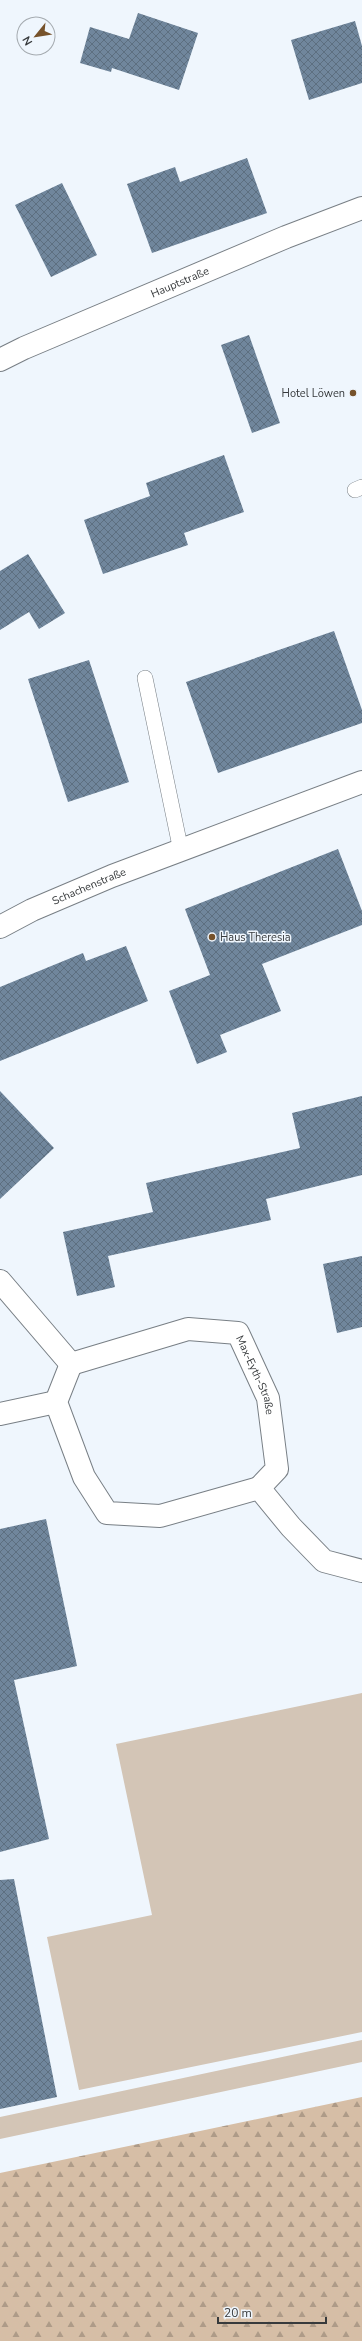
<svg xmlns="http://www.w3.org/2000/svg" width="362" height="2341" viewBox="0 0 362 2341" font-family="'Nunito Sans',sans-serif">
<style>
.forest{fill:url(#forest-firs)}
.pitch{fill:#d3c5b6}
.building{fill:url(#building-cross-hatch)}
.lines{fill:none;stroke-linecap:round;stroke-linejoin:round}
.lane-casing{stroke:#787f85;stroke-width:16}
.street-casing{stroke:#787f85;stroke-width:24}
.primary-casing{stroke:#787f85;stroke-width:24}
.lane{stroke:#fff;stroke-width:15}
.street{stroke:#fff;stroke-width:22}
.primary{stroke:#fff;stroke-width:22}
.poi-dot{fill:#76522b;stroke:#eff6fd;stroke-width:1.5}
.labels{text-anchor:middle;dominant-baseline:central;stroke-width:3;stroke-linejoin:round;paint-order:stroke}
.street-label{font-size:11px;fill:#373a3c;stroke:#eff6fd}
.poi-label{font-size:11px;fill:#373a3c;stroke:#eff6fd;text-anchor:end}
</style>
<defs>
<pattern id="forest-firs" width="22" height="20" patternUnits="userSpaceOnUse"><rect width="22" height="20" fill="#d6bea6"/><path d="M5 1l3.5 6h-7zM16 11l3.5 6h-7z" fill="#ae9b88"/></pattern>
<pattern id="building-cross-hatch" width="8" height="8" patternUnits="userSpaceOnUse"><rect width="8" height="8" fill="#70869c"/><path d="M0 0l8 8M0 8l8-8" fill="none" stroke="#5d6f80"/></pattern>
</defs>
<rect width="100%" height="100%" fill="#eff6fd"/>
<!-- forest -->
<path class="forest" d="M362,2097V2341H0V2173Z"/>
<!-- pitch -->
<path class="pitch" d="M362,1693V2032L79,2090L47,1937L152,1915L116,1744Z
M362,2040V2062L0,2139V2117Z"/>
<!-- building -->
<path class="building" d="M138,13L198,33L179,90L112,68L111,72L80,63L90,27L129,39Z
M355,21L362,46V83L309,100L291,40Z
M247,158L267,213L152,253L127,184L175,167L180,182Z
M62,183L97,255L51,277L15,205Z
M249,335L280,423L252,433L221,345Z
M224,455L244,512L184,533L188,545L103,574L84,520L150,496L146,483Z
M28,554L65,613L39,629L29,612L0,630V571Z
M334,631L362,710V723L218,773L186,682Z
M89,660L129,782L68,802L28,679Z
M338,849L362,911V925L262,964L281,1011L220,1035L227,1052L197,1064L169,991L210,975L185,909Z
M126,946L148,1001L0,1061V987L83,953L86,961Z
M0,1091L54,1148L0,1199Z
M362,1096V1175L266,1199L271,1220L108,1256L115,1287L77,1296L63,1232L153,1212L146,1183L300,1148L292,1113Z
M362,1256V1327L337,1333L323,1264Z
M46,1519L77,1666L14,1680L49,1839L0,1852V1529Z
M14,1879L57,2097L0,2109V1880Z"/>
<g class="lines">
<!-- lane casing -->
<g class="lane-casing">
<path id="lane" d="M355,490L362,487
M145,678L181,851"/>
</g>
<!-- street casing -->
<g class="street-casing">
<g id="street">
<path id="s1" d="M0,927L32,910L112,876L362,782"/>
<path d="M0,1281L71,1364"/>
<path d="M71,1364L56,1402L84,1477L107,1513L160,1516L259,1488L291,1527L324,1561L362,1571"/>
<path id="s2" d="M71,1364L188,1329L238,1333L268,1398L277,1469L259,1488"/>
<path d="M0,1414L56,1402"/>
</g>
</g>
<!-- primary casing -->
<g class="primary-casing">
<g id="primary">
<path id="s3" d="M0,360L24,348L286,237L362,208"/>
</g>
</g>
<!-- lane -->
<use href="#lane" class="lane"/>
<!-- street -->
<use href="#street" class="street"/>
<!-- primary -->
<use href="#primary" class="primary"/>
</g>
<!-- markers -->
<g class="poi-dot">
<circle cx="353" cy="393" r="4"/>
<circle cx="212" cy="937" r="4"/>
</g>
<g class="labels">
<!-- street labels -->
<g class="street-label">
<text stroke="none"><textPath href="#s3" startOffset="196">Hauptstraße</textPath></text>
<text stroke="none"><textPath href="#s1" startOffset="98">Schachenstraße</textPath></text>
<text stroke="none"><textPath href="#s2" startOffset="218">Max-Eyth-Straße</textPath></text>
</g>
<!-- poi labels -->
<g class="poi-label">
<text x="345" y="393">Hotel Löwen</text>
<text x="220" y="937" text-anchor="start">Haus Theresia</text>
</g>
</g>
<!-- north arrow -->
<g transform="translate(36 36) rotate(240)"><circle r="19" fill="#eff6fd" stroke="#a5abb0"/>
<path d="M0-3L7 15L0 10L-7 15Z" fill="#76522b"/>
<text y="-6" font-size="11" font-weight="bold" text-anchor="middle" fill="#373a3c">N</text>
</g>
<!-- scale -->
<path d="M218 2317v6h108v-6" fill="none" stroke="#373a3c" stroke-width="2"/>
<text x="224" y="2317" font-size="12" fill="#373a3c" stroke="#eff6fd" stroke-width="3" paint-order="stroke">20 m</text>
</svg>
